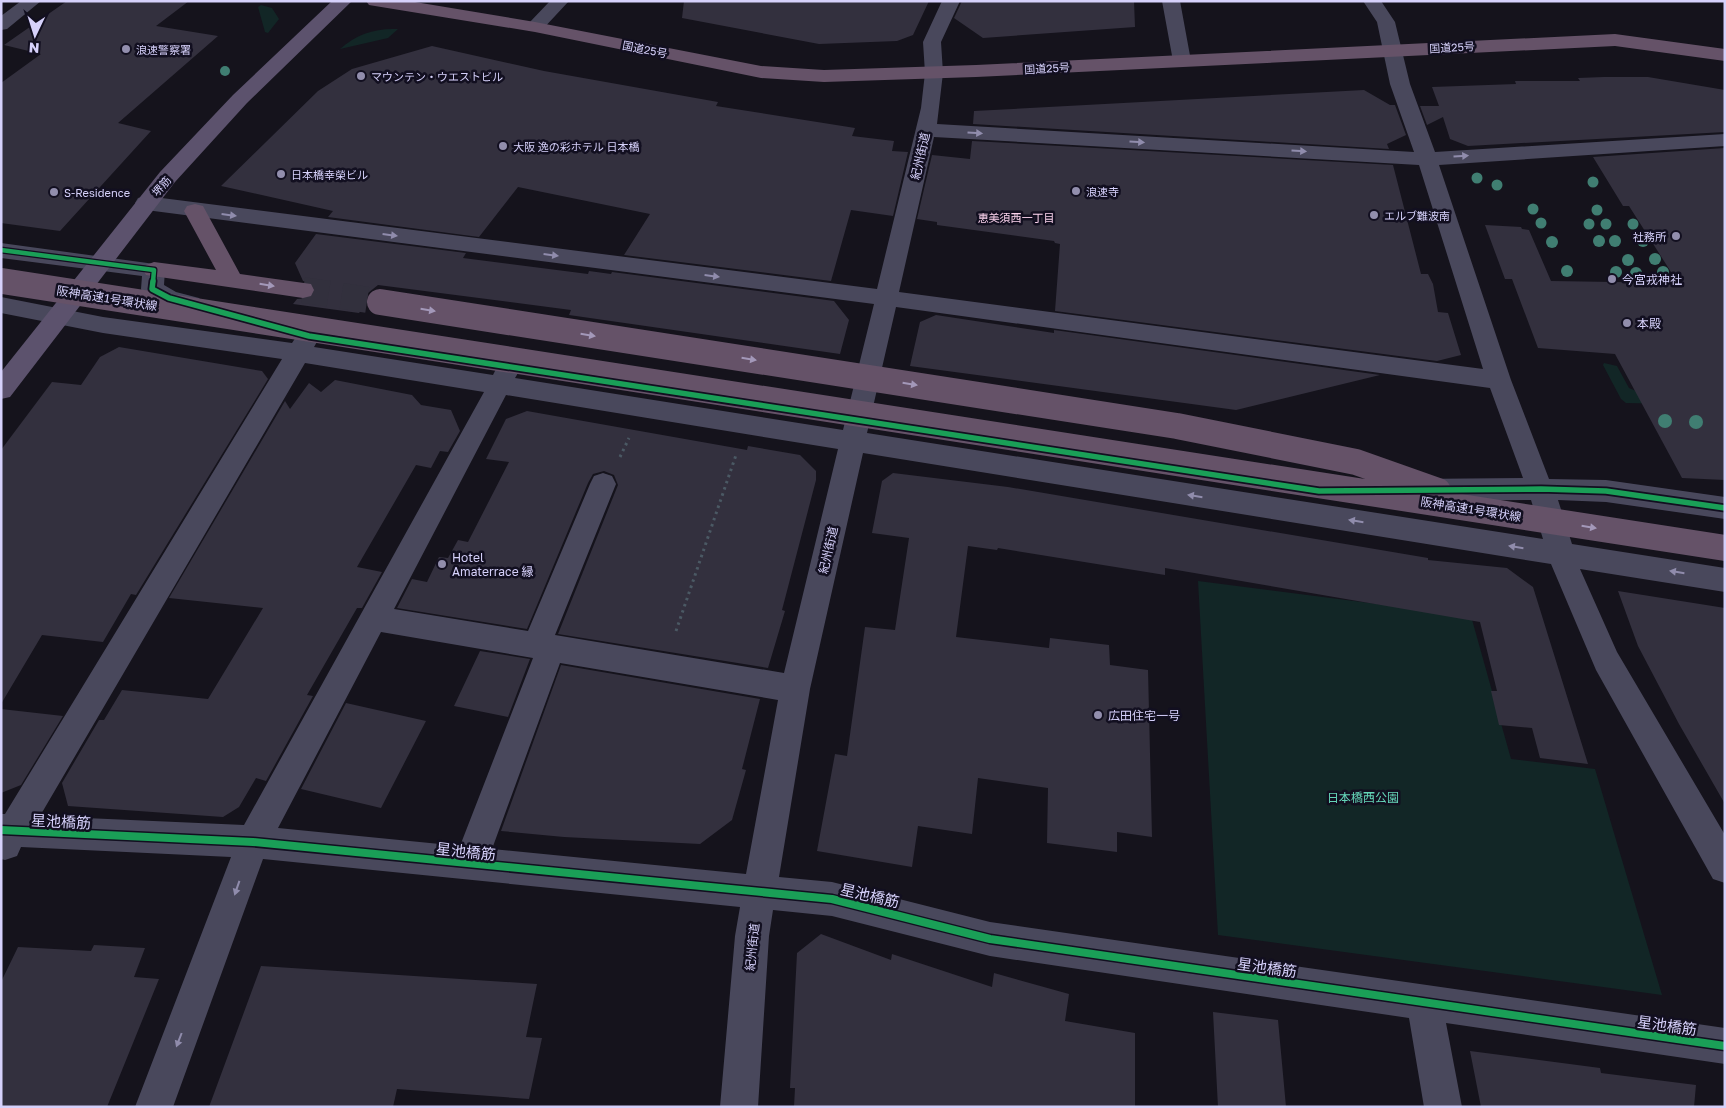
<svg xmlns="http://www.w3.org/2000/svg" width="1726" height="1108" viewBox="0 0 1726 1108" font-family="'Golos Text','Noto Sans JP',sans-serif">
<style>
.green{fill:#122626}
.building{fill:#33303e}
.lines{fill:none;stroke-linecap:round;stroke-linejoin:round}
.highway-tunnel{stroke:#32303d;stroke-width:26;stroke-dasharray:26 13;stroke-linecap:butt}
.path{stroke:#4b5964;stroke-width:3;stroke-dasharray:2.5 4;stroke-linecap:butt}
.minor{fill:#49485c;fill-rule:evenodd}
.major{fill:#5c526d;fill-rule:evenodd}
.highway{fill:#655268;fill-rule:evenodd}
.highway-bridge-far1{stroke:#655268;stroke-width:20}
.highway-bridge{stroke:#655268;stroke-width:26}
.cycleway-far2-casing{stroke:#120f20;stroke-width:7}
.cycleway-far1-casing{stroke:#120f20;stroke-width:9}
.cycleway-casing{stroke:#120f20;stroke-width:11}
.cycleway-far2{stroke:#1a9f57;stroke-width:4.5}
.cycleway-far1{stroke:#1a9f57;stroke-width:5.5}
.cycleway{stroke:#1a9f57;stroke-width:8}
.tree{fill:#407e72}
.oneway{fill:#908cac}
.oneway2{fill:#a398b9}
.poi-dot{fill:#928ead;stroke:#120f20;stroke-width:2}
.labels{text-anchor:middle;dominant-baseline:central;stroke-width:5;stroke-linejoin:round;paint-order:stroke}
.far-street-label{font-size:11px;fill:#d6d1fb;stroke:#120f20}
.far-poi-label{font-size:11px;fill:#d6d1fb;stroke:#120f20;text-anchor:start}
.far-neighbourhood-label{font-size:11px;fill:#fbd3ed;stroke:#120f20}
.street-label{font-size:12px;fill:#d6d1fb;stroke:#120f20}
.poi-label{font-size:12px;fill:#d6d1fb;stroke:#120f20;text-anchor:start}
.park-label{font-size:12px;fill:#64d5b8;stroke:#120f20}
.near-street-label{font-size:15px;fill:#d6d1fb;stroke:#120f20}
</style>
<rect width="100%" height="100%" fill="#15131c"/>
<!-- green -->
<path class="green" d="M261,5L272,8L279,19L268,33L265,32L258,7Z
M398,29L388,38L340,49C357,34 375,28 398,29Z
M1604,363L1617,366L1629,388L1636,391L1719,405L1626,403L1621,399L1603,365Z
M1198,581L1471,616L1511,759L1595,769L1662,995L1218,935Z"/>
<!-- building -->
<path class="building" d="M67,1H189L156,26L218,36L118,123L151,131L60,231L1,223V83L41,54L4,45Z
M684,1H929L913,35L897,41L819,44L682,18Z
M962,1H1134L1135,27L983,38L954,18Z
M432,46L544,71L718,102L716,106L855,128L852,136L894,141L892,151L908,152L893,216L851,210L831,281L624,255L650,214L518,187L479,237L328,217L333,211L221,186L318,91L352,69Z
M1604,77H1648L1725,90V132L1468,146L1450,139L1443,117L1427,125L1420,106H1439L1432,87L1516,84L1515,81H1580L1578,78Z
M1364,90L1390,105H1395L1406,135L1387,144L1389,149L973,124L974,111Z
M972,141L1393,165L1421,274H1428L1433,284L1438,312L1448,313L1461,355L1437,361L1055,311L1060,244L1055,243L1054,241L937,225V222L917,219L932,155L970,159Z
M1725,148V480L1682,478L1615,354L1538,348L1512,279H1505L1485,225L1521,227L1522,229L1529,230L1551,281L1678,283L1629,206H1623L1593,157Z
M316,234L466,253L463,258L588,274L589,271L611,274L612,272L834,301L849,320L840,354L569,315L571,310L378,285L368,293L366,303L359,313L293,304L297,299L311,298L316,291L313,283L303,281L295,263Z
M936,315L1054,333V330L1380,375L1236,410L910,366L920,322Z
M119,347L262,371L268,379L136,595L131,594L103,642L42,635L1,704V450L52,382L81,385L100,357Z
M335,380L412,395L421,405L451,410L460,431L448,452L440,451L431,468L416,465L357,567L382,572L362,608H357L307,695L313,696L266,781L256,778L239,807L223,817L68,806L62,783L99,720H104L122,690L208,699L263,608L169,598L285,401L290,409L309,383L321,392Z
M527,411L747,450L748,446L800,455L816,471V480L782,610L785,611L768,668L558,634L618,485L614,475L604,471L593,474L588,483L527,629L397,608L412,579L427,582L439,557L448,558L458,540L468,542L509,462L486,459L506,419Z
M893,473L1008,487L1428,558V560L1507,568L1533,587L1588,764L1540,758L1532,728L1499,725L1491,691H1497L1480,622L1165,568V575L998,548L997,550L968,546L956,637L1049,648L1050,638L1109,645L1110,665L1148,670L1152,837L1117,832V852L1047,843L1048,788L978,778L972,834L918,826L912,867L817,851L835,754L847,756L865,627L895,630L909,538L872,533L882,481Z
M1618,591L1725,608V804L1679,724L1638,646Z
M480,651L530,659L508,717L454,706Z
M561,665L760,699L742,769L746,770L732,820L700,844L564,837L501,831Z
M346,703L426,721L381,808L301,789Z
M1,709L63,716L21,785L1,793Z
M821,934L891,960L892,954L992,987L994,973L1069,994L1065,1021L1135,1033V1107H794L795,1088H790L797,953Z
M94,945L145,948L134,977L159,979L107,1107H1V982L18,947L91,951Z
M261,966L537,984L526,1037L542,1038L529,1099L397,1089L393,1107H209Z
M1213,1012L1278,1020L1286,1107H1218Z
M1470,1051L1600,1068L1601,1073L1696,1085L1694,1107H1481Z"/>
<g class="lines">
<!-- highway-tunnel -->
<path class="highway-tunnel" d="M303,290L368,300"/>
<!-- path -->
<path class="path" d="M620,457L629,438
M676,631L736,455"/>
<!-- minor -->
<path class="minor" d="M21,1H41L7,29L1,30V16Z
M550,1H569L541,31H529L526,27L529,23Z
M942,1H960L941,42L943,73L937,124L1414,152L1390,84L1377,22L1363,1H1381L1395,22L1410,84L1435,152L1725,134V146L1439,165L1511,380L1549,479L1606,480L1725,497V519L1606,502L1558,500L1572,544L1725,568V592L1580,569L1617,652L1725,835V883L1713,879L1596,670L1551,564L863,453L810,689L779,877L832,882L990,922L1725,1028V1064L1446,1023L1462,1107H1424L1409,1018L990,956L832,916L773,910L769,936L758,1107H720L735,936L740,907L263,859L173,1107H135L231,857L21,847L17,856L5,860L1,859V814H5L282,359L103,333L1,313V297L103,317L292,343L298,334L306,331L314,334L318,340L314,347L493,375L497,367L506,364L515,367L518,373L515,378L843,430L874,304L146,210L138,208L135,203L138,198L146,196L877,289L921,108L925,73L923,42ZM934,137L1419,165L1483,369L899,292ZM896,307L1490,388L1523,478L1413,479L1404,482L1400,490L1404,498L1413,501L1531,500L1543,539L867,433ZM305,363L484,392L244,825L40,816ZM506,395L838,449L784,673L555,635L616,484L612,476L603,473L594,476L590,484L528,631L394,609ZM381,632L533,658L460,846L278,828ZM560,663L778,700L746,874L492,849Z
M1162,1H1180L1191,61L1189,65H1175L1173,61Z
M1,243L162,265L165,270L164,285L176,292L199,298L203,304L199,310L191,312L161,304L144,295L141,289L142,276L1,258Z"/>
<!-- major -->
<path class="major" d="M332,1H352L247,103L175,182L10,397L1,399V372L160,172L233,95Z"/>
<!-- highway -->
<path class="highway" d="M366,1H409L535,22L761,66L824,70L976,65L1615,34L1725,49V61L1615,46L976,77L824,82L761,78L535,32L375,6L369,5Z
M195,204L203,206L240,274L311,284L314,290L311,296L303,298L146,275L143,270L146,265L154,262L216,270L184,211L187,206Z"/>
<!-- highway-bridge-far1 -->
<path class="highway-bridge-far1" d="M1,281L10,282"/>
<!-- highway-bridge -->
<path class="highway-bridge" d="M2,281L1725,548
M380,302L1177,426L1356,462L1438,491"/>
<!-- cycleway-far2 casing -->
<g class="cycleway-far2-casing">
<path id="cycleway-far2" d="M1,250L154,270L153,282"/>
</g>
<!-- cycleway-far1 casing -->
<g class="cycleway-far1-casing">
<path id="cycleway-far1" d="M153,281L152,289L169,298L309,336L1319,491L1541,489L1606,491L1725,508"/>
</g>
<!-- cycleway casing -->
<g class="cycleway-casing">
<path id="cycleway" d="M1,830L253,842L832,899L990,939L1725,1046"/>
</g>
<!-- cycleway-far2 -->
<use href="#cycleway-far2" class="cycleway-far2"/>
<!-- cycleway-far1 -->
<use href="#cycleway-far1" class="cycleway-far1"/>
<!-- cycleway -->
<use href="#cycleway" class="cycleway"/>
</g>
<!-- trees -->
<g class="tree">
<circle cx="225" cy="71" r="5"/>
<circle cx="1477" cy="178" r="5.5"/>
<circle cx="1593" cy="182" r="5.5"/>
<circle cx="1497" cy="185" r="5.5"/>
<circle cx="1533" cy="209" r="5.5"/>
<circle cx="1597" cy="210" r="5.5"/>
<circle cx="1541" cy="223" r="5.5"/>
<circle cx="1589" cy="224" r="5.5"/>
<circle cx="1606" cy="224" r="5.5"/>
<circle cx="1633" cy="224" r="5.5"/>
<circle cx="1599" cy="241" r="6"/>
<circle cx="1615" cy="241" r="6"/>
<circle cx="1643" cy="241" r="6"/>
<circle cx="1552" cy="242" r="6"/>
<circle cx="1655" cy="259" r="6"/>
<circle cx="1628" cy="260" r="6"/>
<circle cx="1567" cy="271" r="6"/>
<circle cx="1616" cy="272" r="6"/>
<circle cx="1663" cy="272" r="6"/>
<circle cx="1636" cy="273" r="6"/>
<circle cx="1665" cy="421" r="7"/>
<circle cx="1696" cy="422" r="7"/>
</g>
<!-- one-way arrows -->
<defs><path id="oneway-solid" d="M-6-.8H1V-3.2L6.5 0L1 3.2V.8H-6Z" transform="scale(1.25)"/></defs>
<g class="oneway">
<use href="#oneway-solid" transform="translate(975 133) rotate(3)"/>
<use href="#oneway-solid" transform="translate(1137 142) rotate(3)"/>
<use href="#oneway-solid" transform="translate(1299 151) rotate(3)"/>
<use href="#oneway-solid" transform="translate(1461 156) rotate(-4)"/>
<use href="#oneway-solid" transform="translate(229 215) rotate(7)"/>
<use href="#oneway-solid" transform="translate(390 235) rotate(7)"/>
<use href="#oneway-solid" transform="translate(551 255) rotate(7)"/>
<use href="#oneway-solid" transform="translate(712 276) rotate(7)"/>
<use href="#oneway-solid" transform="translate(1195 496) rotate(-171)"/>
<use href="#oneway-solid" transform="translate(1356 521) rotate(-171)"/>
<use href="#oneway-solid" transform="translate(1516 547) rotate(-171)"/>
<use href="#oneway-solid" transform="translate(1677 572) rotate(-171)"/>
<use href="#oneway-solid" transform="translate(237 888) rotate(109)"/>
<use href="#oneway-solid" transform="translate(179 1040) rotate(111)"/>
</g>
<g class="oneway2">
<use href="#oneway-solid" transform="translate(267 285) rotate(9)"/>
<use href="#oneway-solid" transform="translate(428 310) rotate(9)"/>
<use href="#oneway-solid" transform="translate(588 335) rotate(9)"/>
<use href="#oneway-solid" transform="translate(749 359) rotate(9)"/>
<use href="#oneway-solid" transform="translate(910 384) rotate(9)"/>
<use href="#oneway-solid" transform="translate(1589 527) rotate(9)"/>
</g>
<!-- markers -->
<g class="poi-dot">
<circle cx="126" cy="49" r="5"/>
<circle cx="361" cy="76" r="5"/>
<circle cx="503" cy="146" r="5"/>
<circle cx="281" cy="174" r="5"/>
<circle cx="1076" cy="191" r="5"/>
<circle cx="54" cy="192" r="5"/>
<circle cx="1374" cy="215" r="5"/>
<circle cx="1676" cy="236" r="5"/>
<circle cx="1612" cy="279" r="5"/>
<circle cx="1627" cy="323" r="5"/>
<circle cx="442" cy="564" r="5"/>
<circle cx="1098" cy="715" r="5"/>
</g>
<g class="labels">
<!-- far-street labels -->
<g class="far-street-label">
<text transform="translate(1452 47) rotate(-3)">国道25号</text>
<text transform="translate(645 49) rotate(11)">国道25号</text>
<text transform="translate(1047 68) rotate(-3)">国道25号</text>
<text transform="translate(161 186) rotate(-49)">堺筋</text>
</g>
<!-- far-poi labels -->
<g class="far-poi-label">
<text x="136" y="49">浪速警察署</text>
<text x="371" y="76">マウンテン・ウエストビル</text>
<text x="513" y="146">大阪 逸の彩ホテル 日本橋</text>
<text x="291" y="174">日本橋幸榮ビル</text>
<text x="1086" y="191">浪速寺</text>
<text x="64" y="192">S-Residence</text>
<text x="1384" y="215">エルブ難波南</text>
<text x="1666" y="236" text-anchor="end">社務所</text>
</g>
<!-- far-neighbourhood labels -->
<g class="far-neighbourhood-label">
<text x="1016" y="217">恵美須西一丁目</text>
</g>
<!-- street labels -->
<g class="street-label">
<text transform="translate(920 156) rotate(-77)">紀州街道</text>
<text transform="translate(107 298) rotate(9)">阪神高速1号環状線</text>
<text transform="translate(1471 509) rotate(9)">阪神高速1号環状線</text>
<text transform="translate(828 550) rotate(-77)">紀州街道</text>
<text transform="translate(752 947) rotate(-84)">紀州街道</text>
</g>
<!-- poi labels -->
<g class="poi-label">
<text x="1622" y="279">今宮戎神社</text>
<text x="1637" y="323">本殿</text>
<text x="452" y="557">Hotel<tspan x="452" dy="14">Amaterrace 縁</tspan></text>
<text x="1108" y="715">広田住宅一号</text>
</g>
<!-- park labels -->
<g class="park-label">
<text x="1363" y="797">日本橋西公園</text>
</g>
<!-- near-street labels -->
<g class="near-street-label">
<text transform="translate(61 821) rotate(3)">星池橋筋</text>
<text transform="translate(466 851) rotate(6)">星池橋筋</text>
<text transform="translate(870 895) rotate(13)">星池橋筋</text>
<text transform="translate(1267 967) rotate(8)">星池橋筋</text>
<text transform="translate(1667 1025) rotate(8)">星池橋筋</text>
</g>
</g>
<!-- border -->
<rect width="1726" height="1108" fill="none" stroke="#d6d1fb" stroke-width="5"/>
<!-- north arrow -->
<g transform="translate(35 35) rotate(184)" stroke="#120f20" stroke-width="4" paint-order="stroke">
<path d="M0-4L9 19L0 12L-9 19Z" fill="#d6d1fb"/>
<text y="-8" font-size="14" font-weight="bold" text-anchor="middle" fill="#d6d1fb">N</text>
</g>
</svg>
